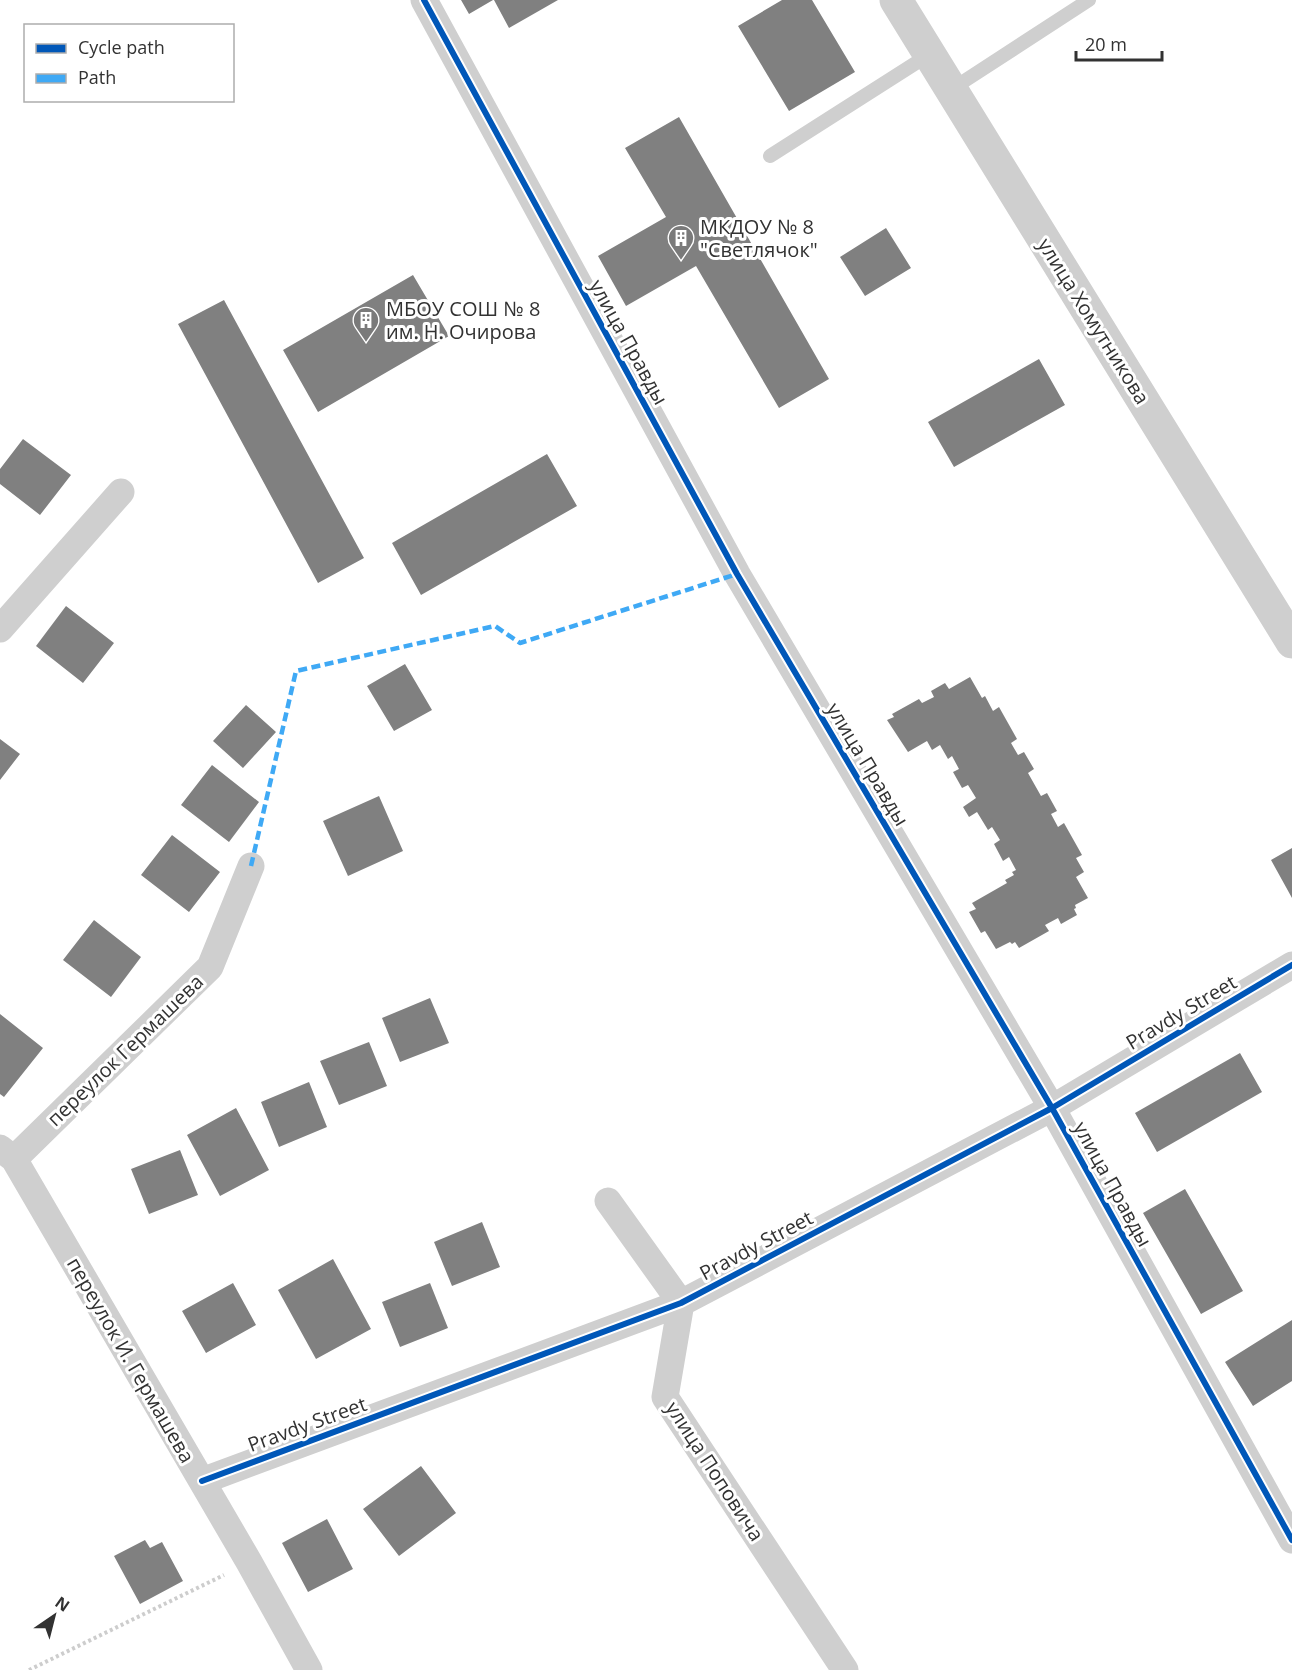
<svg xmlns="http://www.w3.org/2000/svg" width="1292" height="1670" viewBox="0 0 1292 1670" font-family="'Open Sans',sans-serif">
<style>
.building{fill:#808080}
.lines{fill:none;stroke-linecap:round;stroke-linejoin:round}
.path{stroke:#cdcdcd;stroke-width:4;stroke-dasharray:3 3;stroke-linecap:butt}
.service{stroke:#cfcfcf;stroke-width:14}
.minor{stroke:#cfcfcf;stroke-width:27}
.tertiary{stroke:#cfcfcf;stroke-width:33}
.quiet{stroke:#3fa9f5;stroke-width:4.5;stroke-dasharray:9 4.5;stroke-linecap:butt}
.cycleway-casing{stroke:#fff;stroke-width:10}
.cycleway{stroke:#0057b8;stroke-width:6}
.labels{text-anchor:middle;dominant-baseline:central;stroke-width:6;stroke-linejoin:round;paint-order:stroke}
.poi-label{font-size:20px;fill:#323232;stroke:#fff;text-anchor:start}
.street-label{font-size:20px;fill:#323232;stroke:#fff}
</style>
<rect width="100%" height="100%" fill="#fff"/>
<!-- building -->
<path class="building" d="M461,0H493L469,14Z
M494,0H558L509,28Z
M782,0H812L855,72L789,111L738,26Z
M679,117L829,379L779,408L696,266L626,306L598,256L666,217L625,148Z
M886,228L911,268L865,296L840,257Z
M413,275L449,336L318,412L283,350Z
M224,300L364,558L318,583L178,324Z
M1039,359L1065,405L954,467L928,422Z
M23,439L71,475L40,515L0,484V469Z
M547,454L577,506L421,595L392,543Z
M66,606L114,643L83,683L36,646Z
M405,664L432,710L394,731L367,686Z
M970,677L982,698L985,696L993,711L999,707L1017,739L1011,743L1018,755L1024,752L1034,769L1028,773L1041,796L1047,793L1057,811L1051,814L1058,827L1064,823L1082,855L1076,858L1084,872L1076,877L1088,898L1075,905L1076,908L1074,909L1077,915L1061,924L1058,918L1045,925L1049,931L1019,948L1015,942L1012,944L1010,942L996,949L985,931L981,933L969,912L976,909L972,903L1007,883L1005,880L1014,875L1012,872L1016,870L1009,857L1003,861L994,844L1000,840L992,827L988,830L977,812L969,817L963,807L976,798L968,785L962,788L953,772L959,769L952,756L948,759L940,745L932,750L927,741L908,752L887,720L894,717L892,714L919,699L922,703L934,697L931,691L945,683L949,689Z
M246,705L276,732L243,768L213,741Z
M0,739L20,754L0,780Z
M212,765L259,802L229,842L181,805Z
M379,796L403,851L348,876L323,821Z
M172,835L220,872L189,912L141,875Z
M1292,848V898L1271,860Z
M94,920L141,957L111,997L63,960Z
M430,998L449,1043L400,1062L382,1018Z
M0,1014L43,1048L4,1097L0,1094Z
M369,1042L387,1086L339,1105L320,1061Z
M1240,1053L1262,1092L1157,1152L1135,1113Z
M309,1082L327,1127L279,1147L261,1102Z
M236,1108L269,1170L220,1196L187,1135Z
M180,1150L198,1195L149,1214L131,1169Z
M1185,1189L1243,1291L1201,1314L1143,1213Z
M482,1222L500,1267L452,1286L434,1242Z
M333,1259L371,1329L316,1359L278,1290Z
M233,1283L256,1325L206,1353L182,1311Z
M430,1283L448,1328L400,1347L382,1302Z
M1292,1320V1381L1253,1406L1225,1362Z
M421,1466L456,1513L399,1556L363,1509Z
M327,1519L353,1569L308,1592L282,1543Z
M145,1540L150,1548L162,1542L183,1581L140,1604L114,1556Z"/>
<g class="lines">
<!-- path -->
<path class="path" d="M29,1670L224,1575"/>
<!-- service -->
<path class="service" d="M952,89L1089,0
M770,156L930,54"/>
<!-- minor -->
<path class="minor" d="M424,0L737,574L1052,1108L1292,1540
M0,629L121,492
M0,1148L14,1159L249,1562L309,1670
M14,1159L210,967L251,866
M608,1201L681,1303L665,1397L845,1670
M202,1481L681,1303L1052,1108L1292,965"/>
<!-- tertiary -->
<path class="tertiary" d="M896,0L1292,642"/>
<!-- quiet -->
<path class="quiet" d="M251,866L296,671L495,626L520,643L737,574"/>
<!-- cycleway casing -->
<g class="cycleway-casing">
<path id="cycleway" d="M424,0L737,574L1052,1108L1292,1540
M202,1481L681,1303L1052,1108L1292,965"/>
</g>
<!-- cycleway -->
<use href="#cycleway" class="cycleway"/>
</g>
<!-- icons -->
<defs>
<g id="building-pin" transform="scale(1.35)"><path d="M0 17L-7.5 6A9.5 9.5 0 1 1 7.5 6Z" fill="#7a7a7a" stroke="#fff"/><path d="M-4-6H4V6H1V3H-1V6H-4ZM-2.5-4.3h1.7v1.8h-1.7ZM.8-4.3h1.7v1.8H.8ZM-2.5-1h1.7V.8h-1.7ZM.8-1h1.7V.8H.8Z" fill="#fff"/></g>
</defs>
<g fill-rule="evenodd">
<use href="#building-pin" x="681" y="238"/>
<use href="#building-pin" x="366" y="320"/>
</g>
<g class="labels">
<!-- poi labels -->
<g class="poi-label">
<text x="700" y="226">МКДОУ № 8<tspan x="700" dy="23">"Светлячок"</tspan></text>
<text x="386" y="308">МБОУ СОШ № 8<tspan x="386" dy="23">им. Н. Очирова</tspan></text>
</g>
<!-- street labels -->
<g class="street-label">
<text transform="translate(1094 321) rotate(58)">улица Хомутникова</text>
<text transform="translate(629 342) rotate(61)">улица Правды</text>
<text transform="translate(868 764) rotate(59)">улица Правды</text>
<text transform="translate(1181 1012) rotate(-31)">Pravdy Street</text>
<text transform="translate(125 1050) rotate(-44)">переулок Гермашева</text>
<text transform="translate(1113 1184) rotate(61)">улица Правды</text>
<text transform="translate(756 1245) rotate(-28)">Pravdy Street</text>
<text transform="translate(131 1360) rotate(60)">переулок И. Гермашева</text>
<text transform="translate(307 1424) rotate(-20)">Pravdy Street</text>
<text transform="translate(715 1471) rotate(57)">улица Поповича</text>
</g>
</g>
<!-- legend -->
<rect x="24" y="24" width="210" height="78" fill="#ffffff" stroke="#adadad" stroke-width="1.5"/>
<rect x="36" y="44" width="30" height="9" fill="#0057b8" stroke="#adadad" stroke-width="1.5"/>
<text x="78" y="54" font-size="18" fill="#323232">Cycle path</text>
<rect x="36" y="74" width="30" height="9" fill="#3fa9f5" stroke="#adadad" stroke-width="1.5"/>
<text x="78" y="84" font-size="18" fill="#323232">Path</text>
<!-- north arrow -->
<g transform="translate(54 1616) rotate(35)" stroke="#ffffff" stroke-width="4.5" paint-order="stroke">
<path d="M0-4.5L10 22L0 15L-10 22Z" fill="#323232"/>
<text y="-9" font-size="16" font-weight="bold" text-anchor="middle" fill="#323232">N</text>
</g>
<!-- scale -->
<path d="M1076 51v9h86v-9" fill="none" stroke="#323232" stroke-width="3"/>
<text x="1085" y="51" font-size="18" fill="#323232" stroke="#ffffff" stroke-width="4.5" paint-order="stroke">20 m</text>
</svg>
